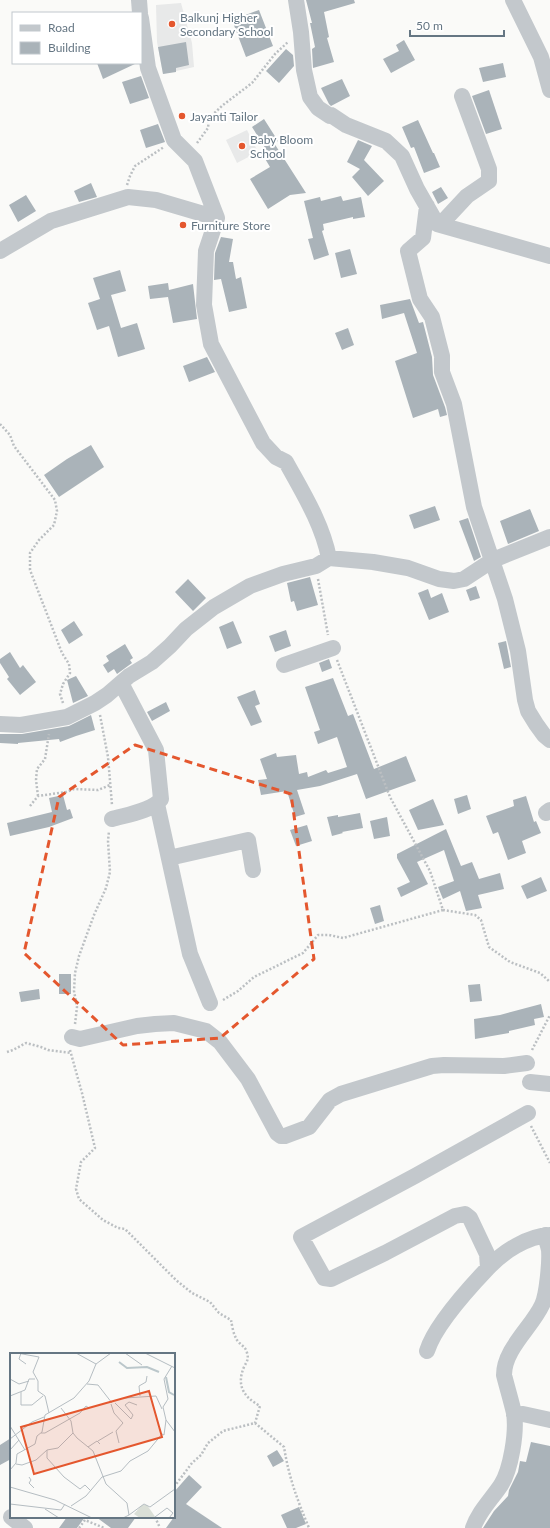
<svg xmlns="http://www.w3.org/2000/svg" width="550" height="1528" viewBox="0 0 550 1528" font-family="Lato,sans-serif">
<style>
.built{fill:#e8e9e9}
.building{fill:#aab3b9}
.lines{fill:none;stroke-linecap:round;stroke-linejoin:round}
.path{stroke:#bbbfc2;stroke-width:2.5;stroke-dasharray:2 2;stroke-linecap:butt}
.minor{stroke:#c3c8cc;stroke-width:16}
.marked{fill:none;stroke:#e4572e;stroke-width:3;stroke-dasharray:8 5;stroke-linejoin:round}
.poi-dot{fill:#e4572e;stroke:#fff;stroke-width:1.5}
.labels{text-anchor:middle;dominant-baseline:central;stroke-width:4;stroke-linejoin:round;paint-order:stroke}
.poi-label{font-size:12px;fill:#657683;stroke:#fff;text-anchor:start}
.inset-river{fill:none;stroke:#bbc7cb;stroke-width:2}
.inset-road{fill:none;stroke:#b5bdc2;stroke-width:1}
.view{fill:#e4572e;fill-opacity:0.15;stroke:#e4572e;stroke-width:2}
.inset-edge{fill:none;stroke:#657683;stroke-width:2}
</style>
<rect width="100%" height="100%" fill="#fafaf8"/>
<!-- built -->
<path class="built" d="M181,3L192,43L194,67L163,74L157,42L156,5Z
M247,130L258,152L237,163L226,140Z"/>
<!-- building -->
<path class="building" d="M306,0H354L355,3L324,12L329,37L327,38L334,62L313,68L312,49L315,47L310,23H312Z
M259,10L273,46L246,57L232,20Z
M404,40L415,60L391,73L383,59L399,51L396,45Z
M186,42L189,65L176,68V72L163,74L158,47Z
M286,49L293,55L294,66L279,83L266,71Z
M97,63H137L103,79Z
M503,63L506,77L483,82L479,68Z
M141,76L149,98L130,104L122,82Z
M342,79L350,96L331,106L329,104L321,88Z
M489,90L502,129L486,134L472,96Z
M264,119L278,141L274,143L306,193L290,195L268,209L250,179L270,167L264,157L269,154L252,127Z
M418,120L433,153H434L440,167L424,173L414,147L411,148L402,127Z
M158,124L165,142L146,148L140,130Z
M358,140L372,146L364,160L384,181L368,196L352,177L360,169L347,162Z
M91,183L97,197L79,202L74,191Z
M441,187L448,198L438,204L432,192Z
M26,195L36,211L18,222L9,205Z
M341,196L343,201L361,197L365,217L353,219V217L323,224L324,230L322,231L329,255L314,260L308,239L313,238L304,201L320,197L321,201Z
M221,237L233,239L229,262H233L236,279L241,277L247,308L229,312L221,279L214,280L215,253Z
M350,249L357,274L341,278L335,253Z
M120,270L126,291L111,295L121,328L137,323L145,349L118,357L109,326L97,330L88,303L100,299L93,278Z
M168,283L169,290L193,284L197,319L173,323L168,297L150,299L148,286Z
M410,299L419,323L423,322L432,357L433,375L445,407L447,415L440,417L438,409L413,418L395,361L417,353L404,313L382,319L380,305Z
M348,328L354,345L342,350L335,333Z
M207,357L215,372L189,382L183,366Z
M91,445L104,467L59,497L44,475L67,459Z
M435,506L440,520L414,529L409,515Z
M530,509L539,531L508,544L500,521Z
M468,518L481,557L474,561L459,521Z
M310,577L318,605L297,611L294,601L291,602L287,583Z
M188,579L206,598L193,611L175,592Z
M476,586L480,598L470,601L466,590Z
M428,589L431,598L442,593L449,612L429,620L418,593Z
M74,621L83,635L69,644L61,630Z
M233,621L242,643L227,649L219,627Z
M286,630L291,646L275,652L269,636Z
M506,641L511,667L504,669L498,643Z
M125,644L133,658L130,660L132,663L117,674L114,669L108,673L103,665L109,661L106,656Z
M10,652L20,668L23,665L36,682L20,695L7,679L9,677L0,663V659Z
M329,659L332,668L322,672L319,663Z
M76,676L88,696L73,703L67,680Z
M333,678L348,716L353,714L374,769L406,756L416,781L366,799L357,774L320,786L297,790L305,814L295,817L287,791L261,795L258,780L267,779L260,759L276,753L277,757L296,755L299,774L307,772L308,777L326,770L328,773L347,767L337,737L318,744L314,732L320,730L305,687Z
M255,690L260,704L255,706L262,722L251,726L237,697Z
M166,702L170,711L152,721L147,712Z
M91,715L95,730L76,736L60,742L59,739L18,743V744L0,743V734H22L69,726Z
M63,795L67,810L70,809L73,818L49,827L10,836L7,823L52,812L49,798Z
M467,795L471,809L458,814L454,799Z
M526,796L534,822L536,821L541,833L522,841L526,853L508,860L498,832L493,834L486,816L514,806L513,800Z
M433,799L444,825L418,830L409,810Z
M360,813L363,828L342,832L343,833L332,836L327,817L338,815V817Z
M387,817L390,836L374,839L370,821Z
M307,825L312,841L296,846L290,830Z
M446,829L461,866L472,862L479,879L500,873L504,889L478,895L482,908L466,911L460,891L443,899L438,887L454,881L444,850L417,862L428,884L401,897L397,888L410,882L397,858V854Z
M541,877L547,891L527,899L521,886Z
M380,905L384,921L375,924L370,908Z
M59,974H71V994H59Z
M480,984L482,1001L470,1002L468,985Z
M39,989L40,999L21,1002L19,992Z
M541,1004L544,1017L534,1019L535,1025L509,1031V1033L475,1039L474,1019L500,1015Z
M11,1438V1459L0,1465V1445Z
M531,1442L550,1446V1528H483L494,1511L508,1496L509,1490L518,1472L520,1461L526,1462Z
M277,1450L284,1461L273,1467L267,1456Z
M189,1475L202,1487L186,1504L222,1528H166L174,1517V1492Z
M299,1507L306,1524L296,1528H287L281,1515Z
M67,1517H85L77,1528H59Z
M96,1517H136L128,1528H111Z"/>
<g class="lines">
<!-- path -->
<path class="path" d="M197,143L208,128L209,118L223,105L252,83L275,54L288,42
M127,185L130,176L135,166L164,147
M0,424L10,435L14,446L55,500L57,511L54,525L39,540L30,553V570L62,653L69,664L70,673L63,684L60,694L63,703
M318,579L328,635
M337,660L390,797L430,871L443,910L475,915L481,920L489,947L510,962L540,973L550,982
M100,715L108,757L112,805
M38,796L36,780L37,769L45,759L49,734
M30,806L38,796L66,792L74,789L98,790L110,785
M223,1000L238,991L254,977L303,953L318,935H329L343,938L443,910
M75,1024L77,1007L74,991L75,973L79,956L94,915L106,888L110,872L108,841L109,831
M70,1050L82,1093L95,1148L81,1162L76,1189L79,1199L103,1220L118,1228L125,1229L176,1280L192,1293L210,1302L219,1313L231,1320C232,1325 233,1333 236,1338C238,1344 246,1346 247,1353C249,1359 247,1361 244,1367C236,1386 244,1397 260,1406L255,1423
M532,1050L550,1015
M7,1052L13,1050L26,1043L41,1047L48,1050L71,1053
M531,1126L550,1163
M174,1487L192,1463L201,1455L208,1443L223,1431L255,1423L284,1447C289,1478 297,1499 309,1528
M155,1517L160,1528
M79,1528L85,1520L104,1528"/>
<!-- minor -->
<path class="minor" d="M139,0L140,13
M296,0L301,32L304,70L310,97L318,108L330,116L331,115L346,125L386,141L402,156L417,189L437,224L550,256
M513,0L541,57L550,90
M141,18L148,68L174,140L195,161L217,218L206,251L204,305L211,344L263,443L276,457L286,462C303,493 322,523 329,558
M427,206L423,238L408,251L420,299L432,317L442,356V372L454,404L474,507L505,599L518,651L525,700L528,711L536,724L544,735L550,740
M440,225L467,196L489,181V169L462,96
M0,251L51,221L128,197L156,200L217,218
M284,665L333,648
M0,724L21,725L67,717L95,703L107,695L129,676L152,662L170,646L186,629L214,607L250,586L283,574L316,566L329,558L373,562L408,568L439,579L454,581L464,579L493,560L550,537
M157,804L190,954L210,1003
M546,813L550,810
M112,819C126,815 153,811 161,799L156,750L121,683
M169,858L248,840L253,870
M72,1037L80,1039L137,1026L155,1024L174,1023L206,1031L220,1042L248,1079L277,1133L281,1136H285L309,1127L330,1100L341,1094L432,1066L444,1065L504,1066L527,1063
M530,1082L550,1084
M488,1268C503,1252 527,1236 550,1235
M427,1351C435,1325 469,1288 488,1268L487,1254L470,1218L465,1214L455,1216L385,1253L331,1279L324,1278L301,1237L415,1176L528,1113
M514,1415L523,1414L550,1420
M11,1517L25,1528
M473,1528C479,1511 491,1500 501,1485C511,1469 517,1432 514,1413C511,1400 507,1387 504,1375C504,1349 532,1327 542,1305C547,1295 550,1261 549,1250C548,1245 546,1240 545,1235"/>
</g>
<!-- marked area -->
<path class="marked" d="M135,745L291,794L314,959L220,1038L123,1045L24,953L59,797Z"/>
<!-- markers -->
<g class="poi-dot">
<circle cx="172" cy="24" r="4"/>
<circle cx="182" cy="116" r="4"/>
<circle cx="242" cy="146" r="4"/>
<circle cx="183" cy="225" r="4"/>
</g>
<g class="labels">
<!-- poi labels -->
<g class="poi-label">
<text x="180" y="17">Balkunj Higher<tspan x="180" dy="14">Secondary School</tspan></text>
<text x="190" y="116">Jayanti Tailor</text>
<text x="250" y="139">Baby Bloom<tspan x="250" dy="14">School</tspan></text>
<text x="191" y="225">Furniture Store</text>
</g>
</g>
<!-- overview -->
<g transform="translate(10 1353)">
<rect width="165" height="165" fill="#fafaf8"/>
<path d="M132,152H137L146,165H130L124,161Z" fill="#dadfd7"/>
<path class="inset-river" d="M109,9L117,15L137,14L149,19M156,24L159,39L164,42"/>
<path class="inset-road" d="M7,0L29,4L23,19L28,28V38L35,43L39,60M11,0L9,6L16,11M66,0L86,11M115,0L132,12M135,0L165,15M0,26L9,31L19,28M77,31L88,32L102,50M11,39V52H22L33,43M0,43L15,37L19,26H25M130,43L129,33L136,29L137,23M115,45L146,43L152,56M105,50L121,66L123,62L115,52L119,49L127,52M101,51L104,60L113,70L106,78L109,90M51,55L61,68L63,80L67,85L83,98L96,131L117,150L119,162L113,165M156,67L165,79M0,73L15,97M31,80H35L70,60L76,53L79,55M0,86L22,69L34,64M88,88L103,79M78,94L87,88L90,91M0,97L9,87M37,97V105L54,124L70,136L75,132L81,138M6,111L12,112L26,107L37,97L48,95L63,80M0,117L6,110L7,101L25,91L27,83L32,79L35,62L64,45L79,28L86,11L101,0M19,124L21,127L19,130L24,135M0,134L45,147L82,165M0,151L51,157L55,151M61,153L76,143L92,124L111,118L120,108L138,98L152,81L154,82L156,67L153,54L158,46L154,26L162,13M35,156L49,165M119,162L134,151L140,154L165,136M145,164L157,155L163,160L159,165"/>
<path class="view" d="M139,38L152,84L24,121L11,74Z"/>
<rect width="165" height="165" class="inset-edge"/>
</g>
<!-- legend -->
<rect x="12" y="12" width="130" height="52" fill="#ffffff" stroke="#c1c8cd"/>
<rect x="20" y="25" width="20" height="6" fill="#c3c8cc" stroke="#c1c8cd"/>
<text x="48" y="32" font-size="12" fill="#657683">Road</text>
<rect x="20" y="42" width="20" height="12" fill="#aab3b9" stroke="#c1c8cd"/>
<text x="48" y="52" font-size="12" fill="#657683">Building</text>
<!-- scale -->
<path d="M410 30v6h94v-6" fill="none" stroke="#657683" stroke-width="2"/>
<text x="416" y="30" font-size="12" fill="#657683" stroke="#ffffff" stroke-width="3" paint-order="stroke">50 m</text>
</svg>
